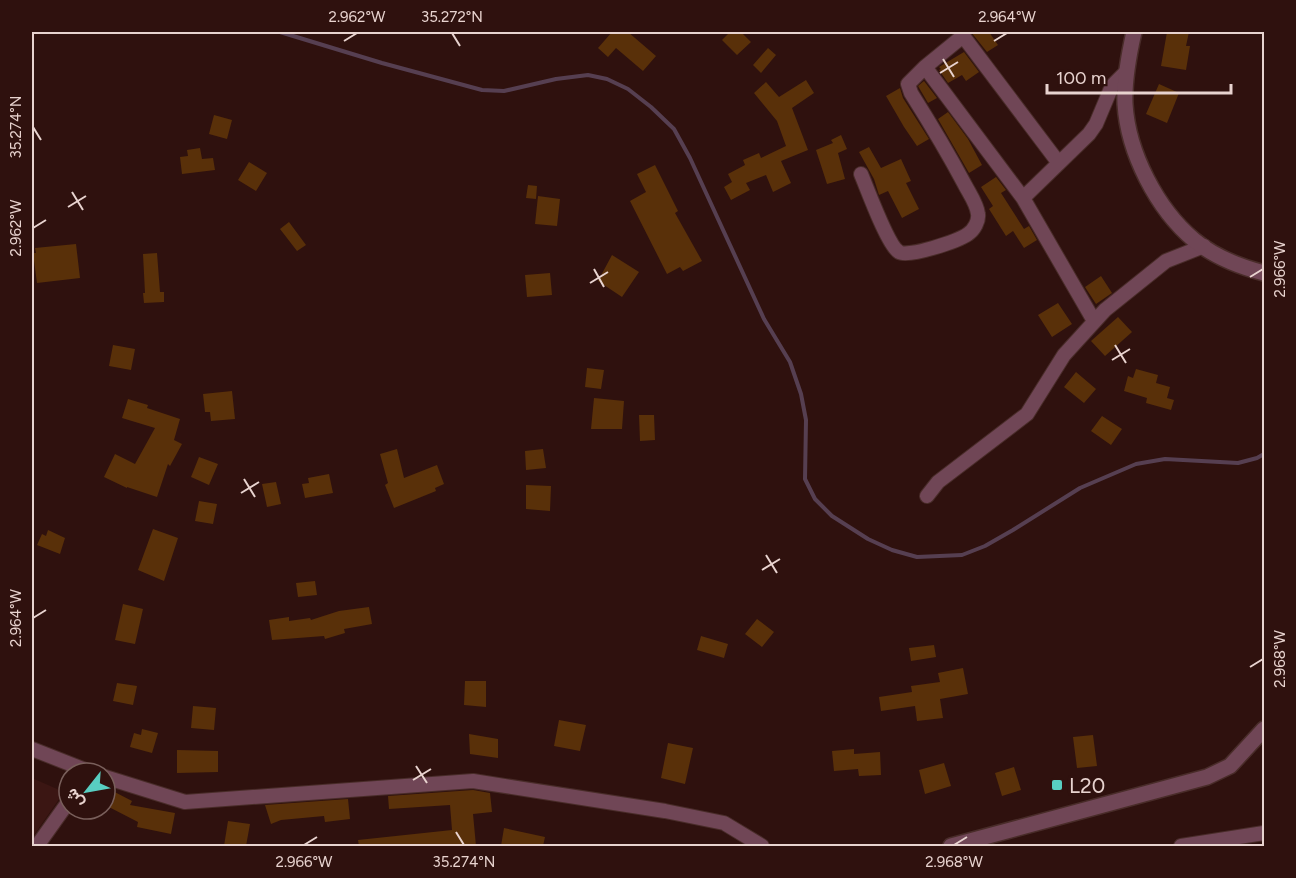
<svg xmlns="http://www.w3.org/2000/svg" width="1296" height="878" viewBox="0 0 1296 878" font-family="Figtree,Vazirmatn,sans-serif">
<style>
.built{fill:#3b1613}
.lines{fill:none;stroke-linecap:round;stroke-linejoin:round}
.stream{stroke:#563f51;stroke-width:4}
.building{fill:#593009}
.minor-casing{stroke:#492c29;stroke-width:16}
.tertiary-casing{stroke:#492c29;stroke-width:18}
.minor{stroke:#704656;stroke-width:14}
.tertiary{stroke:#704656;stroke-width:15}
.ticks{fill:none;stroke:#e8d3cf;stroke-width:2}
.poi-dot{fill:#58cec1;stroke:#2f110e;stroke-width:2}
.labels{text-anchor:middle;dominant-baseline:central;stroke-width:6;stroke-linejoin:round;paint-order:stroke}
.poi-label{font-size:21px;fill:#e8d3cf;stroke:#2f110e;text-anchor:start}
.neatline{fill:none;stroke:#e8d3cf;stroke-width:2}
.ticks-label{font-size:15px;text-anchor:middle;fill:#e8d3cf}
</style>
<rect width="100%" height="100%" fill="#2f110e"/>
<!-- built -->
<path class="built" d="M32,778L64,792L32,838Z"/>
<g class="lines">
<!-- stream -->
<path class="stream" d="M280,32L382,63L482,90L504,91L556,79L588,75L607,79L628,89L651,107L674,129L690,158L764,319L790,362L801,394L806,420L805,479L815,499L832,516L868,539L892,550L917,557L962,555L985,546L1013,530L1080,488L1136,464L1165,459L1238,463L1257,458L1264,454"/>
</g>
<!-- building -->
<path class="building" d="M612,32H628L656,56L643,71L616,48L608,57L598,48Z
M730,32H741L751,42L737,55L722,40Z
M971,32H989L998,45L987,52Z
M1167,32H1189L1186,46H1190L1186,70L1161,66Z
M768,48L776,55L761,73L753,65Z
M964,52L979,72L966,81L962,75L948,83L939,70L941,69L939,67Z
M806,80L814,93L792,108L808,150L781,161L791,183L773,192L766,175L746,183L750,190L731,200L724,187L732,182L728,174L745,165L743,160L759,153L761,158L786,146L777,121L754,93L766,82L779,97Z
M924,81L937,98L928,103L918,86Z
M1159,84L1179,93L1167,123L1146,114Z
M900,88L903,98L929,139L917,146L904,127L886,96Z
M948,112L968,139L982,165L969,173L938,119Z
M214,115L232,120L227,139L209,134Z
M841,135L847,149L838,153L845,179L827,184L816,150L833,143L831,140Z
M869,147L881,168L901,159L911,181L906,183L919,209L902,218L888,191L879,195L874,179L859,152Z
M200,148L202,159L213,158L215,170L182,174L180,157L188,156L187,150Z
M249,162L267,173L256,191L238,180Z
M655,165L678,211L675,213L702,261L683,271L680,267L667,274L630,201L646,192L637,174Z
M996,177L1006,190L1001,193L1024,229L1029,226L1037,240L1024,248L1013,231L1006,236L989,209L993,206L981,187Z
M528,185L537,186L536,199L526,198Z
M538,196L560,199L557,226L535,224Z
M289,222L306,245L297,251L280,229Z
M76,244L80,278L37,283L33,253H36L35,248Z
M157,253L160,292H164V302L144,303L143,293H145L143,254Z
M612,255L639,272L622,297L598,281Z
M550,273L552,295L527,297L525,275Z
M1101,276L1112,293L1096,304L1085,287Z
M1058,303L1072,324L1052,337L1038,315Z
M1118,317L1132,332L1105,356L1091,341Z
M113,345L135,349L131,370L109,366Z
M587,368L604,370L601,389L585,387Z
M1136,369L1158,375L1156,383L1170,387L1167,398L1174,400L1171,410L1146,403L1147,398L1124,391L1128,376L1133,378Z
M1076,372L1096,389L1084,403L1064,387Z
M232,391L235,419L211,421L210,412H205L203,394Z
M594,398L624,401L622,429H591Z
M128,399L148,405L147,408L180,419L174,440L182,444L170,466L168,464L157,497L127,487V488L104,477L115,454L135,464L155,428L122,418Z
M639,415H654L655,440L640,441Z
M1102,416L1122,429L1111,445L1091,431Z
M397,449L404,478L437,465L444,484L435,488L436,491L394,508L385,485L388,483L380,454Z
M543,449L546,468L526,470L525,451Z
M199,457L218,464L209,485L191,477Z
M329,474L333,493L305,498L302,484L309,483L308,478Z
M276,482L281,504L267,507L262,484Z
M526,485L551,486L550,511L526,509Z
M199,501L217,504L213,524L195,521Z
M153,529L178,538L164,581L138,570Z
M48,530L65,538L60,554L37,545L42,534L46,536Z
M315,581L317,595L298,597L296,583Z
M123,604L143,609L135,644L115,640Z
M369,607L372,624L344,629L345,633L325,639L324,636L272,640L269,620L289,617V621L310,618L311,620L339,611Z
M757,619L774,632L762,647L745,634Z
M701,636L728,644L724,658L697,650Z
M934,645L936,657L911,661L909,648Z
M963,668L968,694L940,699L943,718L917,721L915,706L881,711L879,697L912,692L911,686L940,682L938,673Z
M465,681H486V707L464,705Z
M117,683L137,686L133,705L113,701Z
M193,706L216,708L214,730L191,728Z
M559,720L586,725L580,751L554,746Z
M142,729L158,733L152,753L130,747L134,733L141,735Z
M469,734L498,739V758L470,754Z
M1093,735L1097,766L1077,768L1073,737Z
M668,743L693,748L685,784L661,778Z
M854,749V754L880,752L881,775L859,776L858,769L834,771L832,751Z
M177,750L218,751V772L177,773Z
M944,763L951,786L925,794L919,770Z
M1014,767L1021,790L1002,796L995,773Z
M105,787L132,801L130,805L175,813L171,834L137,827L138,822L105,805Z
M473,790L490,793L492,812L473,814L476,846H359L358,840L452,830L450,805L389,809L388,796Z
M348,799L350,819L325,822L324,816L281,820L271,824L265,805Z
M228,821L250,824L246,846H224Z
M504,828L545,837L543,846H501Z"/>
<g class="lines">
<!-- minor casing -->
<g class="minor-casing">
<path id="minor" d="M925,67L1023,198
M861,174C867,188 888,246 899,252C908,258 958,241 968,234C974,230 979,221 978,214C977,204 969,193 965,185C948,153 930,123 911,93L908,84L925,67L963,36L1058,162
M1094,321L1023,198L1089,134L1096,124L1112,86L1127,71
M927,496L938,482L1027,414L1064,355L1105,310L1166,261L1204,246
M32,749L93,773
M105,777L185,802L473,781L665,811L724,823L762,846
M37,846L69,801
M1181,846L1264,833"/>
</g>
<!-- tertiary casing -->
<g class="tertiary-casing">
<path id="tertiary" d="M1134,32C1129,54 1124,81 1125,104C1128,153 1157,209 1194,240C1213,256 1241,267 1264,273
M951,846L1207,777L1230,766L1264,729"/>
</g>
<!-- minor -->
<use href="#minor" class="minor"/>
<!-- tertiary -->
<use href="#tertiary" class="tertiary"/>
</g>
<!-- ticks -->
<path class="ticks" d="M452,33L460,46M344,41L357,33M994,41L1007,33M943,59L954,77M940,73L958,62M33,127L41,140M72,192L83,210M68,207L86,196M33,228L46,220M594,269L604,287M1250,277L1263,269M590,283L608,272M1115,345L1126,363M1112,360L1130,349M244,479L255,497M241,493L259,482M766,555L777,573M762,570L780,559M33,618L46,610M1250,667L1263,659M416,766L427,783M413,780L431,769M456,832L464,845M304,845L317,837M954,845L967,837"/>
<!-- markers -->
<rect class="poi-dot" x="1051" y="779" width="12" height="12" rx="3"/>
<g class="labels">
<!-- poi labels -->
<g class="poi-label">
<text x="1069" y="785">L20</text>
</g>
</g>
<!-- border -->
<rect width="1296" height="878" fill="none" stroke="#2f110e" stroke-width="66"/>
<!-- north arrow -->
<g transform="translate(87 791) rotate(239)"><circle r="28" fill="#2f110e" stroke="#795f5b" stroke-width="1.5"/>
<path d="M0-4.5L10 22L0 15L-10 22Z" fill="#58cec1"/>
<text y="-9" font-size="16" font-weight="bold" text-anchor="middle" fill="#e8d3cf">ش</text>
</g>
<!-- scale -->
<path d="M1047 84v9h184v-9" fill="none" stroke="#e8d3cf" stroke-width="3"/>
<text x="1056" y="84" font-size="18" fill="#e8d3cf" stroke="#2f110e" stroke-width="4.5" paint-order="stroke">100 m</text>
<rect x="33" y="33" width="1230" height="812" class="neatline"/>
<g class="ticks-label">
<text x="357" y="22">2.962°W</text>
<text x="452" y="22">35.272°N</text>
<text x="1007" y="22">2.964°W</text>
<text transform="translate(16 127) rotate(-90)" y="5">35.274°N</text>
<text transform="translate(16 228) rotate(-90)" y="5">2.962°W</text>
<text transform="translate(1280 269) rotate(-90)" y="5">2.966°W</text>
<text transform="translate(16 618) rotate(-90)" y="5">2.964°W</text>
<text transform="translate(1280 659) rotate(-90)" y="5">2.968°W</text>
<text x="304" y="867">2.966°W</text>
<text x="464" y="867">35.274°N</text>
<text x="954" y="867">2.968°W</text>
</g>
</svg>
